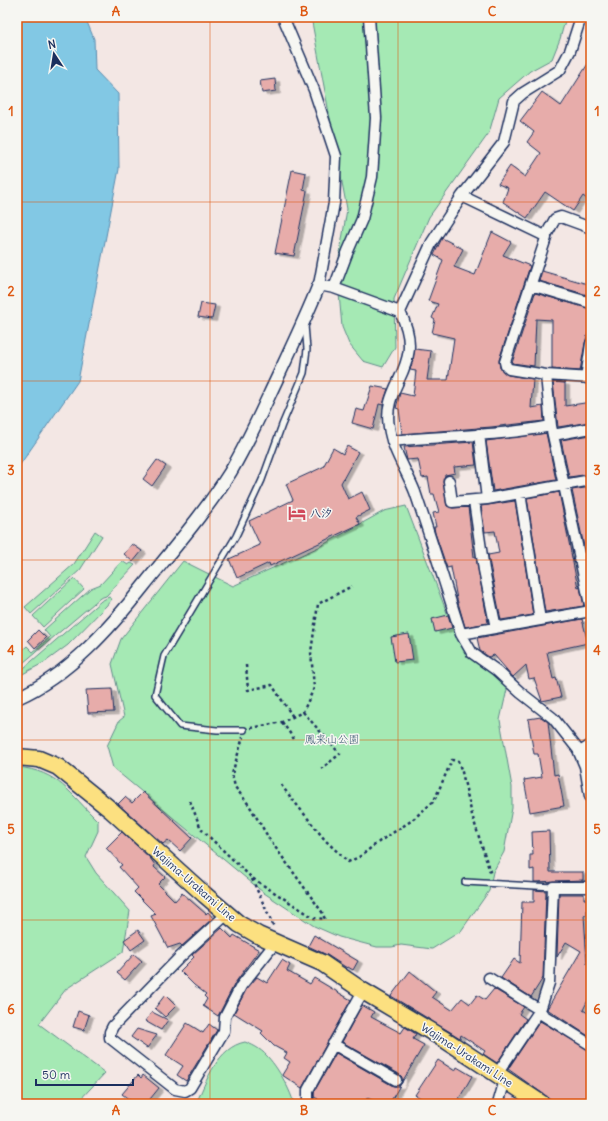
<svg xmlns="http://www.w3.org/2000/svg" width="608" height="1121" viewBox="0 0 608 1121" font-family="Delius,'Klee One',sans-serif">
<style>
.built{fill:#efd5d3}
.green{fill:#a5e9b4;stroke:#608c89}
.water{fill:#82c8e4;stroke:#598bae}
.building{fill:#e7acaa;stroke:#1b2f5e;filter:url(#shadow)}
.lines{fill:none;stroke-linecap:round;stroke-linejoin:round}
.service-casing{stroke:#1b2f5e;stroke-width:8}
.minor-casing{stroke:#1b2f5e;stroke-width:13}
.tertiary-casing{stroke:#1b2f5e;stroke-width:15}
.primary-casing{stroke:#1b2f5e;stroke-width:19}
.path{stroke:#1b2f5e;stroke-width:2.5;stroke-dasharray:3 3;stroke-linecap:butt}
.service{stroke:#f6f6f2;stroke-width:5}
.minor{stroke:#f6f6f2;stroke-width:10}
.tertiary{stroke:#f6f6f2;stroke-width:12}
.primary{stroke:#fce080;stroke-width:16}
.grid{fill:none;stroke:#de5710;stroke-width:1;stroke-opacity:0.55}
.labels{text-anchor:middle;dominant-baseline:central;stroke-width:3;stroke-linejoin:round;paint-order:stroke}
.poi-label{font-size:11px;font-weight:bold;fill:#1b2f5e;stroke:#f6f6f2;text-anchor:start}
.park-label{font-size:11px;fill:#37546f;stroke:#f6f6f2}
.street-label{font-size:11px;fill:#1b2f5e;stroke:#f6f6f2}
.neatline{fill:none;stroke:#de5710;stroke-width:1.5}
.grid-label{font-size:13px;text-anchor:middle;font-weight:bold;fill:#de5710}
</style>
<defs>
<filter id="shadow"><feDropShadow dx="4.5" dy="2.5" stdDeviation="0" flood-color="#0004"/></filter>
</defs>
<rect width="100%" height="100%" fill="#f3e7e4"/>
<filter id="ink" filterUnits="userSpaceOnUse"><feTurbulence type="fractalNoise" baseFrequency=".025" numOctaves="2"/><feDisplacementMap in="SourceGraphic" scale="8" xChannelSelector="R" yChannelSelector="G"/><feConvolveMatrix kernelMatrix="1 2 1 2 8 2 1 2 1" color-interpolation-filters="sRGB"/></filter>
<g filter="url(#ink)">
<!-- built -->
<path class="built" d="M505,1091L514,1093L530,1104H502Z"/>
<!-- green -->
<path class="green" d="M311,17H566L560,39L552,59L530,71L499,98L489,133L429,217L394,299L395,347L383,367L363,361L349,344L342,327L337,271L347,209Z
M406,506L447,613L470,655L508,685L500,720L512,787V808L504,852L493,872L489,891L461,931L432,949L401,945L392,947H377L339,937L314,926L264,893L113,768L107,746L119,721L124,717L112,664L121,639L183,561L233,586L319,547L384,511Z
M95,531L102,536L80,570L31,614L25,607L74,564Z
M122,561L128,565L131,563L135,565L106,596L100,598L17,668V655L27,646L33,652L50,637L44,630L91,588L101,584Z
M74,578L84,589L43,627L33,616Z
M109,597L112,599L106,606L68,645L45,662L17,677V674L101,601Z
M17,767C59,771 70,794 98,821V831L86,857L96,873L130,911L123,952L66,989L39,1024L105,1073L76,1104H17Z
M245,1042C250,1044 255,1046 259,1049C273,1058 290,1088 294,1104H196C206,1081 218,1047 245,1042Z"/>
<!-- water -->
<path class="water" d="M17,17H85L94,39L95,70L118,94L119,169L78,381L17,469Z"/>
<!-- building -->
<path class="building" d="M591,59V202L583,196L573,211L545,192L527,218L503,202L508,188L498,184L510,166L525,177L541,153L527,142L534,132L520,121L542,92L561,106Z
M275,79L276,91L262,93L260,81Z
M292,170L306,173L303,190L307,191L294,256L275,253Z
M492,232L511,242L503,255L530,266L499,360L500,368L508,375L533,379L531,408L543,406L544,421L491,427L402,434L399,409L396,408L400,393L413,396L416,371L410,370L415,349L431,351L427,380H448L454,338L432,333L435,320L432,318L438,304L428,301L443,260L434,255L442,238L463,249L454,267L475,275Z
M542,271L591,285V296L539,281Z
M535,293L591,309V323L585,343L580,371L552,369V320L536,319L534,366L512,363Z
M201,303L215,305L212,319L198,317Z
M553,382L565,383V406L591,402V422L558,427Z
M372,386L388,389L383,405L379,404L373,429L352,423L356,409L364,411Z
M546,433L556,480L493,491L486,441Z
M591,435V457H589L591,474L569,477L561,440Z
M473,442L476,465L454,467L455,473L445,475L443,482L447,506L453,508L468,507L474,557H476L488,623L465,627L457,599L451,567L447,568L435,533L434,527H436L433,513L439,512L434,494H431L428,477L422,478L418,459L407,460L404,447Z
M347,446L358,452L341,483L348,499L362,492L370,510L356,517L360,524L270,566L269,563L237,578L229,559L260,545L249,521L293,500L286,484L323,467L333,448L343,454Z
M157,460L166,466L152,486L143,479Z
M591,487V551H585L572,490Z
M559,492L578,588L580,587L584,606L545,612L527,498Z
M515,501L533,615L501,620L488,555L499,553L495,531L485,532L481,506Z
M132,544L142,551L133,562L124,554Z
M448,615L452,628L435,632L432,619Z
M582,619L588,643L547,652L553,679L556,678L561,697L542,701L534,678L529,679L526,665L513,677L494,655L489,657L480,651L477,638Z
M38,630L46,638L35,648L28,640Z
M409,634L413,660L395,662L391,637Z
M112,689L114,712L88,713L86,690Z
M541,717L548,722L554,775L558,774L564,806L530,812L524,780L542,777L538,754H534L528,719Z
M143,792L192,838L180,851L168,840L163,844L118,804L125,797L132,803Z
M549,831L550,872H583V880L534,882V869L530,870V855H533L532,832Z
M122,832L150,858L155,865L154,867L165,877L158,884L175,901L182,893L206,914L208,912L213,918L182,946L180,944L168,948L151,916L156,914L134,892L138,888L119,867L122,865L106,848Z
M534,890L546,891L543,978L531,997L501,978L514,959L520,963L522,902H534Z
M559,894H584V899H587V915H584L587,964H591V994L583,1010L591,1015L590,1037L547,1009L581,951L566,942L557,957Z
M222,928L232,938L234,935L259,950L235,983L218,1016L203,1006L207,999L204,996L206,994L194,985L180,971L194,957L192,955Z
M138,930L145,940L131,950L124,940Z
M314,935L358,961L353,970L348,967L347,968L327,955L308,946Z
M134,954L142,961L125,980L117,973Z
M282,960L290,965L287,971L310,984L314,978L351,1000L302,1088L282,1075L290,1062L284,1058L287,1053L274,1046L261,1033L263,1031L234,1013L246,990L257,977L267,983Z
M410,971L436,992L432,997L452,1010L462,998L470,1004L477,995L485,1000L494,989L524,1007L519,1014L526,1019L497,1063L483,1054L485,1051L461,1035L460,1038L391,996Z
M165,995L176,1006L165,1017L155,1008Z
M362,1005L374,1012L371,1017L401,1033L405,1027L416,1034L413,1039L424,1045L389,1104H382L367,1098L366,1104H315L318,1099L314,1097V1092L336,1053L393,1086H399L402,1083V1077L399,1074L342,1042Z
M78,1011L89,1015L84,1030L73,1027Z
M152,1012L168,1020L161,1030L145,1021Z
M540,1021L591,1051V1099L556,1103L508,1069Z
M187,1023L203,1033L209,1024L217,1030L186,1081L177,1075L183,1066L166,1055Z
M137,1029L157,1035L147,1048L131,1037Z
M438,1060L455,1071L457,1067L472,1076L456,1104H432L415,1095Z
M138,1075L141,1078L143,1075L159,1088L146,1104H135L122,1094Z"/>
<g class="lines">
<!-- service casing -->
<g class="service-casing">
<path id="service" d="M244,730H217L180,726L155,695L164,656L236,536L262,480L282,425L304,373L307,349L305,325
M465,882L553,887"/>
</g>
<!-- minor casing -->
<g class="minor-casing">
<path id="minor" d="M283,17L314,90L336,156L334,203L319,285L334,288L400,312C428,367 381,382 389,427C392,450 407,471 415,492C431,539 446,587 461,634L472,653L496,670L521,693L553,718L580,752L591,745
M462,196L543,235L546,238L505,362L506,366L509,369L546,375L591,378
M545,237L555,219L561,217L591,228
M531,285L591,303
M334,288L348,251L362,219L372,177L376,118L369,17
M400,312L432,242L462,196L504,142L514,101L523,93L560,70L570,51L581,17
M546,375L551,426L591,609
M586,378L591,344
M479,434L487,499
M553,435L591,428
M392,441C445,436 499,436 551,426
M449,481L452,502L487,499L591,480
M520,493L540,620
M474,501L484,570L496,628
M579,559L591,557
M461,634L591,611
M227,914L180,957L113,1026L110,1032V1038L175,1089L185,1091L190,1088L224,1031L225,1017L241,986L276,942
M489,978L540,1010L543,1015L591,1045
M333,1044L396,1080
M497,1074L540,1010L549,983L553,887H591
M308,1104V1090L363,991
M498,1104L505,1080"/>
</g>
<!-- tertiary casing -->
<g class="tertiary-casing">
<path id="tertiary" d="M17,698C69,675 110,628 145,584C174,548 206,511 231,471C247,444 260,415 273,387C289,353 305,320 319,285
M580,752L586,766L591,796"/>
</g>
<!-- primary casing -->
<g class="primary-casing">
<path id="primary" d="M17,757L39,759L58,767L111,810L205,895L239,924L258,935L322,963L363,991L447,1041L542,1104"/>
</g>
<!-- path -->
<path class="path" d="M246,665L248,690L272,685L293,717
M303,712L340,754L321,769
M282,722L294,739
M251,728L282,722L303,712L314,688L311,652L318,604L352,586
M281,785L325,840L348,862L359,857L380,841L411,821L434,801L452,760L458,761L462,772L472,815L491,875
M190,801L201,829L252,878L314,918L325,919L322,912L270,840L249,805L235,787L232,774L243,737
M252,879L274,927"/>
<!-- service -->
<use href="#service" class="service"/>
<!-- minor -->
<use href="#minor" class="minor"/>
<!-- tertiary -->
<use href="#tertiary" class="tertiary"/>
<!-- primary -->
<use href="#primary" class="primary"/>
</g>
</g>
<!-- grid -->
<path class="grid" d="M210,17V1104M398,17V1104M17,202H591M17,381H591M17,560H591M17,740H591M17,920H591"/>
<!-- icons -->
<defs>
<g id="hotel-bare" transform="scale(1.38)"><path d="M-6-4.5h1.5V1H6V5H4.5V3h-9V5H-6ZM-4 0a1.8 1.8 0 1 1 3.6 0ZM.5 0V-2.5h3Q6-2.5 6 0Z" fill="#d1495b" stroke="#f6f6f2" stroke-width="2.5" paint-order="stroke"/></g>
</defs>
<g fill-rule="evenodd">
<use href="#hotel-bare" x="297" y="513"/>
</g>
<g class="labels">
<!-- poi labels -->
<g class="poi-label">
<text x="310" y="513">八汐</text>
</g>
<!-- park labels -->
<g class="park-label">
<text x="332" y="739">鳳来山公園</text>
</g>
<!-- street labels -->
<g class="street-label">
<text transform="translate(194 884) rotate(41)">Wajima-Urakami Line</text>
<text transform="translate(467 1055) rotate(33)">Wajima-Urakami Line</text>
</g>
</g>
<!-- margin -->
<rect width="608" height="1121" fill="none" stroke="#f6f6f2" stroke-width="44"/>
<!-- north arrow -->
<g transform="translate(54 54) rotate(348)" stroke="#f6f6f2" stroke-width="3" paint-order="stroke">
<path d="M0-3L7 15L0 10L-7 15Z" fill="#1b2f5e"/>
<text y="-6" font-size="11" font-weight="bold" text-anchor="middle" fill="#1b2f5e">N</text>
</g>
<!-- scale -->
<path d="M36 1079v6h97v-6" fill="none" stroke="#1b2f5e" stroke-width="2"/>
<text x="42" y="1079" font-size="12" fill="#1b2f5e" stroke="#f6f6f2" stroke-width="3" paint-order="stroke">50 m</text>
<rect x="22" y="22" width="564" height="1077" class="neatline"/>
<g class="grid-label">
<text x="116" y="16">A</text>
<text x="304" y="16">B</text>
<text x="492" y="16">C</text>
<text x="11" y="116">1</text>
<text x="597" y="116">1</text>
<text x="11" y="296">2</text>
<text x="597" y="296">2</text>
<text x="11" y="475">3</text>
<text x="597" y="475">3</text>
<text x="11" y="655">4</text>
<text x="597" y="655">4</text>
<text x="11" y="834">5</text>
<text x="597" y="834">5</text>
<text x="11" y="1014">6</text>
<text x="597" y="1014">6</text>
<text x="116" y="1115">A</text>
<text x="304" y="1115">B</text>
<text x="492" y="1115">C</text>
</g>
</svg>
